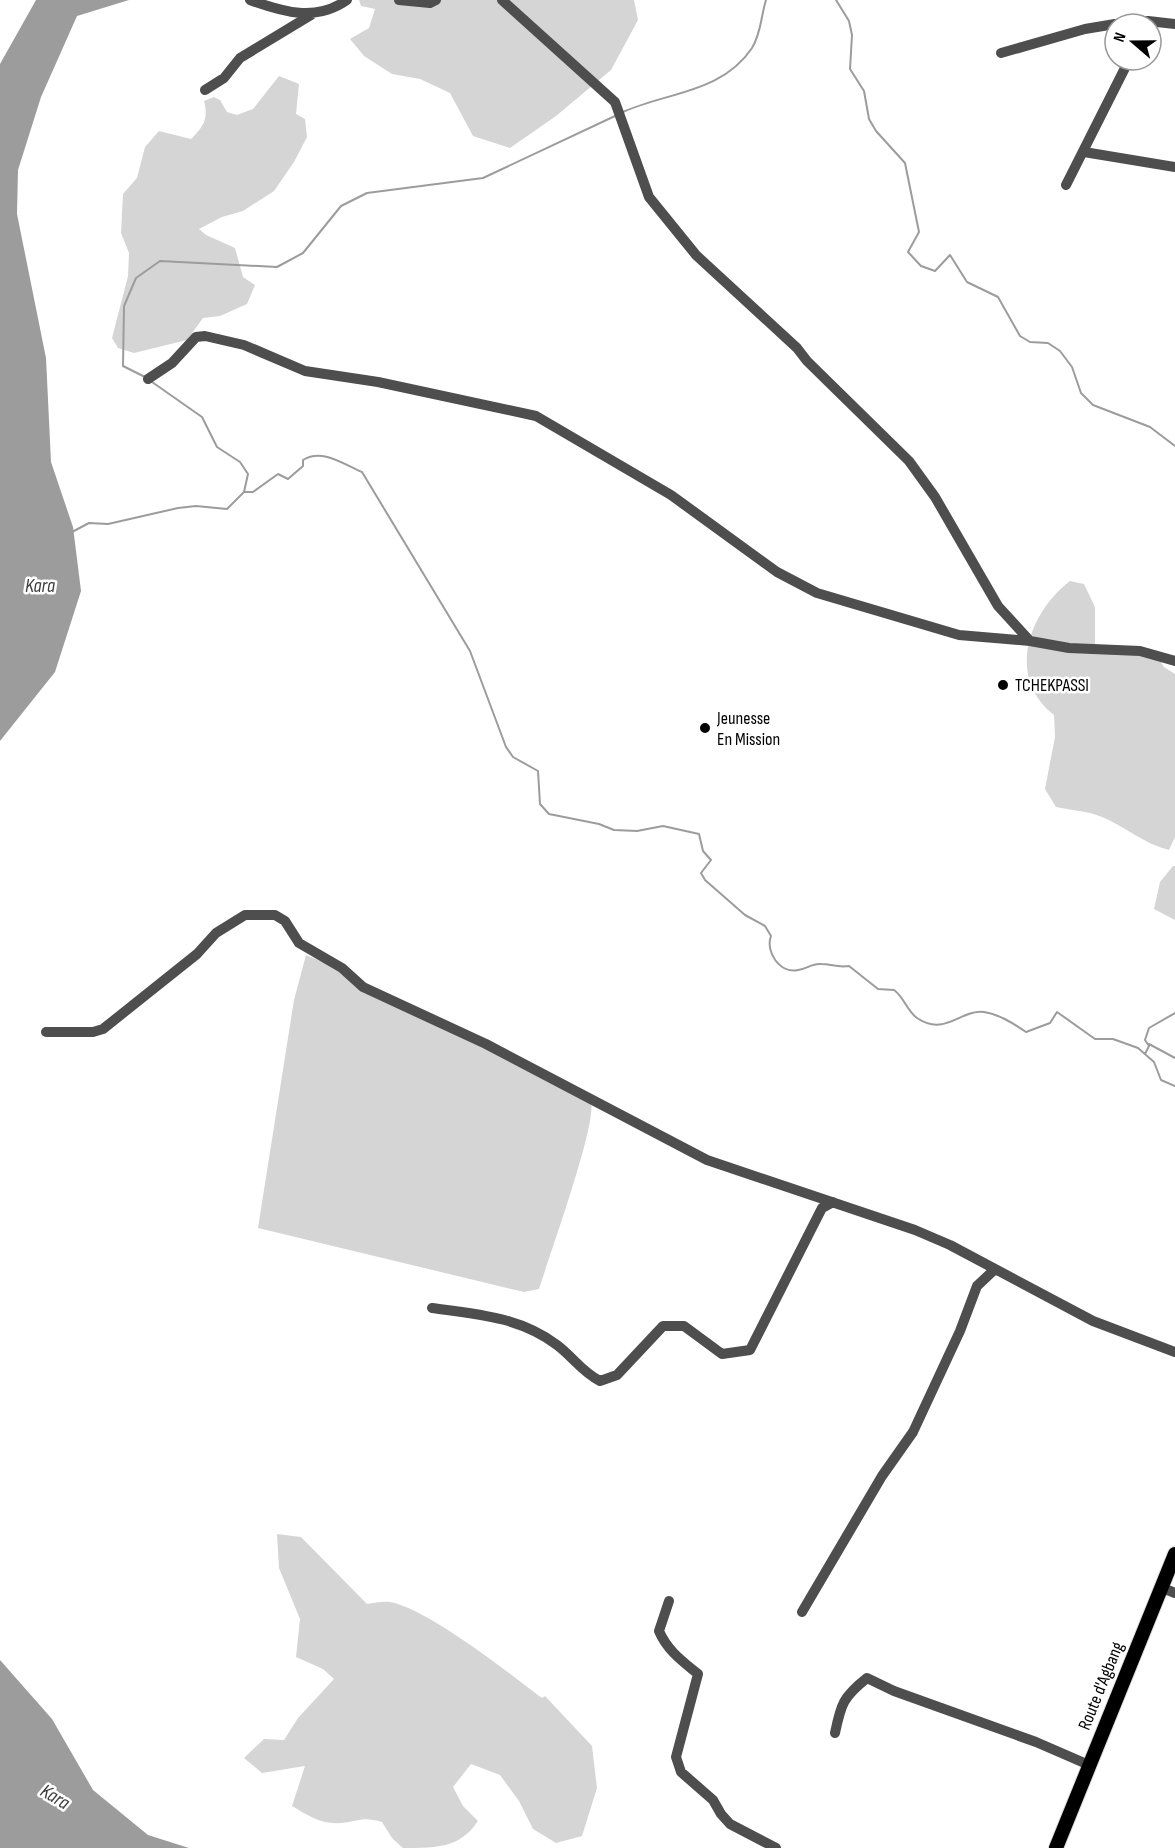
<svg xmlns="http://www.w3.org/2000/svg" width="1175" height="1848" viewBox="0 0 1175 1848" font-family="'Sofia Sans Condensed',sans-serif">
<style>
.green{fill:#d5d5d5}
.water{fill:#9c9c9c}
.lines{fill:none;stroke-linecap:round;stroke-linejoin:round}
.stream{stroke:#9c9c9c;stroke-width:2}
.major-casing{stroke:#dbdbdb;stroke-width:16}
.minor{stroke:#4e4e4e;stroke-width:10}
.major{stroke:#000;stroke-width:14}
.poi-dot{fill:#000;stroke:#fff;stroke-width:2}
.labels{text-anchor:middle;dominant-baseline:central;stroke-width:5;stroke-linejoin:round;paint-order:stroke}
.poi-label{font-size:18px;fill:#000;stroke:#fff;text-anchor:start}
.street-label{font-size:18px;fill:#000;stroke:#fff}
.water-label{font-size:20px;font-style:italic;fill:#3d3d3d;stroke:#fff}
</style>
<rect width="100%" height="100%" fill="#fff"/>
<!-- green -->
<path class="green" d="M359,0H634L638,20L611,70L556,116L510,148L473,136L450,93L420,79L392,74L364,56L350,39L369,28L375,9L361,6Z
M279,76L299,84L296,114L305,119L307,137L294,162L274,191L243,211L222,217L199,229L206,235L235,248L243,277L255,285L247,304L220,316L203,318L187,340L134,353L118,348L112,338L128,276L129,253L121,233L123,194L137,178L145,147L159,131L191,139C203,127 209,119 204,101L214,97L220,100L227,112L237,115L253,109Z
M1070,581L1084,584L1095,607V650H1112L1159,659L1164,667L1175,674V837L1169,850C1144,844 1126,827 1102,817C1088,811 1070,810 1056,807L1045,789L1055,737L1054,715C1006,678 1028,613 1070,581Z
M1173,866H1175V920L1154,909L1160,882Z
M306,955L340,969L412,1012L591,1102C597,1124 549,1257 539,1289L524,1292L258,1228L294,1000Z
M277,1534L301,1537L367,1604C374,1603 383,1601 390,1602C428,1609 509,1673 542,1698L545,1696L592,1746L597,1788L582,1836L556,1843L533,1829L519,1801L500,1775L471,1764L453,1787L463,1806L478,1821C460,1848 437,1848 403,1848L392,1838L382,1822C363,1816 359,1821 341,1823C322,1825 307,1815 292,1806L305,1766L262,1773L244,1758L264,1739L284,1740L298,1718L334,1679L323,1669L296,1657L300,1619L279,1568Z"/>
<!-- water -->
<path class="water" d="M36,0H129L77,16L41,97L18,170L17,214L46,358L51,462L73,527L81,591L55,672L0,741V64Z
M0,1660L52,1719L93,1790L148,1835L189,1848H0Z"/>
<g class="lines">
<!-- stream -->
<path class="stream" d="M836,0L849,21L852,35L850,69L864,91L869,119L876,131L905,163L919,232L908,252L921,266L935,271L950,255L967,282L998,297L1020,336L1030,342L1048,343L1060,351L1072,367L1081,393L1093,405L1150,427L1175,446
M623,112C667,92 722,93 752,48C761,34 761,16 766,0
M145,377L123,366L124,306L136,278L160,261L277,267L303,253L341,206L367,193L483,178L615,116
M244,492H253L278,474L288,479L303,466V460C322,448 343,464 362,472L470,651L506,747L513,757L538,771L540,804L549,814L599,824L614,830L637,831L663,826L699,834L703,851L711,860L701,873L705,880L745,915L765,926L771,936C765,952 780,974 798,970C807,969 812,963 821,964C832,964 837,968 849,966L878,989L894,990C904,997 907,1011 917,1018C945,1037 961,1009 984,1012C999,1014 1014,1024 1026,1032L1050,1023L1057,1012L1095,1039H1113L1138,1048L1154,1062L1161,1080L1175,1086
M72,532L89,523L108,524L178,508L196,506L227,509L244,492L248,474L240,462L217,447L202,417L152,382
M1149,1044L1175,1058
M1145,1054L1149,1046L1145,1040L1149,1028L1175,1013"/>
<!-- major casing -->
<g class="major-casing">
<path id="major" d="M1056,1848L1175,1554"/>
</g>
<!-- minor -->
<path class="minor" d="M250,0C283,12 316,22 347,0
M399,0L430,3L436,0
M502,0L615,102L649,197L696,255L797,348L807,361L909,461L935,497L998,606L1030,641L1069,648L1140,651L1175,661
M1116,24L1148,21L1175,24
M1001,53L1085,29L1115,24
M205,90L224,78L240,58L311,15
M1084,152L1175,167
M1066,185L1129,60
M148,379L172,363L196,337L205,336L244,345L305,371L378,382L536,416L671,495L777,572L817,593L959,635L1030,641
M46,1032H93L103,1029L197,954L216,933L245,915H275L285,921L299,943L342,968L363,987L486,1044L707,1160L915,1230L950,1245L1093,1321L1175,1352
M432,1308C477,1314 520,1317 557,1345C573,1357 582,1372 600,1381L617,1375L663,1326H684L722,1354L750,1350L822,1208L833,1202
M1160,1587L1175,1593
M669,1601L659,1631C667,1650 682,1661 698,1674L676,1757L681,1772L713,1800L721,1814L730,1824L776,1848
M802,1612L882,1476L913,1432L960,1331L977,1286L995,1269
M835,1733C841,1704 843,1697 867,1678L894,1691L1036,1742L1089,1765"/>
<!-- major -->
<use href="#major" class="major"/>
</g>
<!-- markers -->
<g class="poi-dot">
<circle cx="1003" cy="685" r="6"/>
<circle cx="705" cy="728" r="6"/>
</g>
<g class="labels">
<!-- poi labels -->
<g class="poi-label">
<text x="1015" y="685">TCHEKPASSI</text>
<text x="717" y="718">Jeunesse<tspan x="717" dy="21">En Mission</tspan></text>
</g>
<!-- street labels -->
<g class="street-label">
<text transform="translate(1101 1686) rotate(-68)">Route d'Agbang</text>
</g>
<!-- water labels -->
<g class="water-label">
<text x="40" y="586">Kara</text>
<text transform="translate(55 1797) rotate(31)">Kara</text>
</g>
</g>
<!-- north arrow -->
<g transform="translate(1133 42) rotate(290)"><circle r="28" fill="#ffffff" stroke="#999999" stroke-width="1.5"/>
<path d="M0-4.5L10 22L0 15L-10 22Z" fill="#000000"/>
<text y="-9" font-size="16" font-weight="bold" text-anchor="middle" fill="#000000">N</text>
</g>
</svg>
